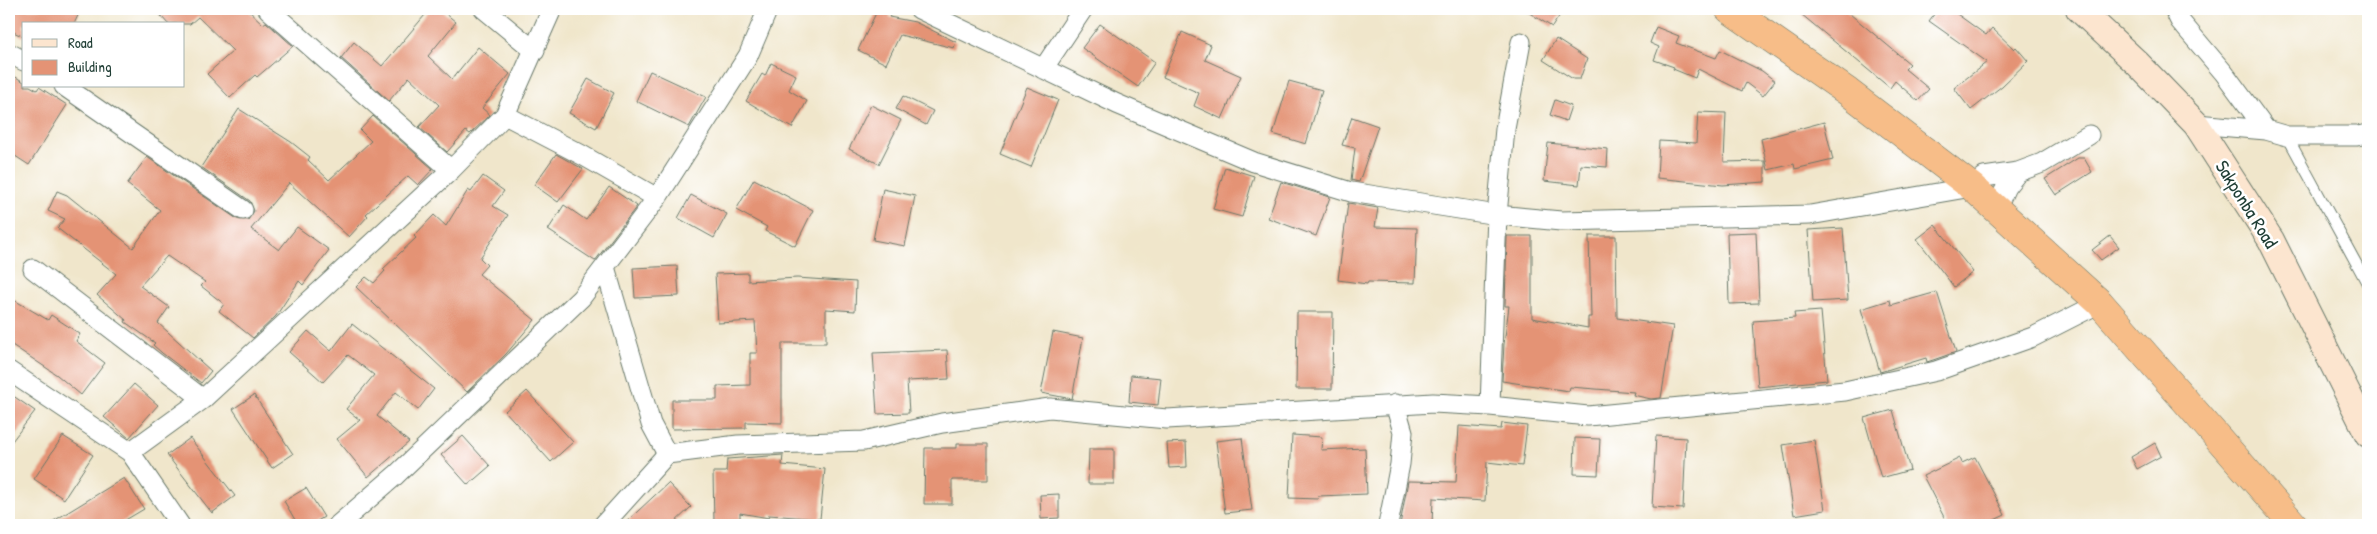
<svg xmlns="http://www.w3.org/2000/svg" width="2377" height="534" viewBox="0 0 2377 534" font-family="'Patrick Hand',sans-serif">
<style>
.building{fill:#e49375}
.lines{fill:none;stroke-linecap:round;stroke-linejoin:round}
.lane-casing{stroke:#687869;stroke-width:12}
.street-casing{stroke:#687869;stroke-width:21}
.secondary-casing{stroke:#687869;stroke-width:28}
.highway-casing{stroke:#687869;stroke-width:29}
.lane{stroke:#fff;stroke-width:10}
.street{stroke:#fff;stroke-width:19}
.secondary{stroke:#fce5cf;stroke-width:26}
.highway{stroke:#f7bd88;stroke-width:28}
.labels{text-anchor:middle;dominant-baseline:central;stroke-width:5;stroke-linejoin:round;paint-order:stroke}
.street-label{font-size:19px;fill:#1f3d34;stroke:#fff}
</style>
<rect width="100%" height="100%" fill="#fff"/>
<filter id="ink" filterUnits="userSpaceOnUse"><feTurbulence type="fractalNoise" baseFrequency=".02" numOctaves="2"/><feDisplacementMap in="SourceGraphic" scale="10" xChannelSelector="R" yChannelSelector="G"/><feConvolveMatrix kernelMatrix="1 2 1 2 8 2 1 2 1" color-interpolation-filters="sRGB"/></filter>
<filter id="wash" filterUnits="userSpaceOnUse"><feTurbulence type="fractalNoise" baseFrequency=".0096" numOctaves="4" result="noise"/><feDisplacementMap in="SourceGraphic" scale="20" xChannelSelector="R" yChannelSelector="G"/><feGaussianBlur stdDeviation="1.12" result="paint"/><feColorMatrix in="noise" values="0 0 0 0 0 0 0 0 0 0 0 0 0 0 0 0 0 1.4 0 .05"/><feComposite in="paint" operator="in"/></filter>
<g filter="url(#wash)">
<rect width="100%" height="100%" fill="#f0e6cb"/>
<g id="blocks">
<!-- building -->
<path class="building" d="M9,9H81L74,24H24V37L9,30Z
M155,9H247L263,24L266,22L293,46L257,77L255,75L230,98L207,74L233,51L198,17L190,24H168Z
M430,9H440L456,22L428,56L452,79L478,47L510,74L482,108L490,115L470,134L466,131L447,152L419,127L439,105L409,77L389,101L341,58L354,42L382,66Z
M878,9H894L889,17L915,22L956,42L954,48L900,35L886,64L858,50Z
M1523,9H1564L1552,27Z
M1795,9H1844L1910,64L1905,69L1929,89L1918,101L1895,81L1890,88Z
M1938,9H1950L1986,35L1992,28L2014,49L2016,47L2028,61L2002,86L1971,110L1954,88L1987,62L1929,21Z
M1100,24L1155,62L1138,87L1082,48Z
M1656,27L1679,36L1676,43L1716,58L1720,50L1762,71L1775,81L1763,96L1746,83L1742,91L1698,69L1695,78L1673,69L1674,67L1654,60L1659,47L1650,43Z
M1182,32L1211,45L1205,60L1241,76L1222,119L1194,106L1199,93L1163,77Z
M1556,39L1587,59L1580,79H1573L1543,60Z
M771,63L796,75L789,90L807,101L792,128L746,101L762,74L765,76Z
M650,71L706,97L689,127L636,101Z
M9,73L24,82V86H30L37,90L39,87L67,105L29,165L9,152V133L15,125L9,121Z
M588,79L614,93L596,128L569,113Z
M1289,81L1322,90L1306,144L1273,134Z
M1027,87L1058,100L1031,167L1000,154Z
M903,96L933,111L926,125L896,109Z
M1555,100L1571,106L1566,121L1550,115Z
M871,105L901,120L879,164L849,149Z
M239,109L291,142L310,157L308,160L329,180L371,141L360,130L373,116L433,169L418,185L408,176L366,214L368,216L349,237L289,183L251,229L279,250L297,227L329,250L303,285L299,281L276,316L253,338L219,311L224,304L201,286L205,282L167,256L140,286L169,307L158,323L211,371L201,383L162,353L153,345L155,343L125,322L126,320L97,295L116,274L57,228L65,219L48,211L57,191L67,195L133,248L160,210L127,184L147,157L237,219L248,220L254,211L250,201L201,167Z
M1698,112L1726,113L1724,162L1765,161V182L1723,185L1657,178L1659,141L1696,143Z
M1352,117L1378,126L1359,182L1351,180L1355,148L1342,145Z
M1824,122L1833,160L1795,169L1794,164L1768,170L1761,139Z
M1548,143L1608,149L1607,167L1581,165L1579,185L1544,181Z
M556,154L583,169L558,202L534,185Z
M2078,158H2084L2092,172L2056,195L2045,179Z
M1225,167L1254,176L1242,217L1213,209Z
M483,176L504,191L493,206L508,215L480,258L487,265L479,274L535,320L506,354L467,392L356,287L366,277L374,283L385,271L383,269L416,238L414,236L434,215L446,226L468,190L471,192Z
M754,179L813,210L795,246L765,231L767,227L736,210Z
M1281,182L1330,197L1316,236L1268,218Z
M609,187L637,206L595,261L548,230L564,205L586,220Z
M883,189L915,196L905,246L873,240Z
M691,195L727,214L714,238L678,218Z
M1348,203L1378,208L1375,227L1417,228L1415,283L1368,282L1367,284L1338,280Z
M1935,225L1973,272L1954,287L1917,239Z
M1843,228L1848,300L1813,302L1808,230Z
M1756,232L1759,303L1729,304L1727,233Z
M1507,236H1532V318L1588,328V317H1591L1589,236H1616L1617,318L1673,326L1661,398L1651,399L1633,395L1634,392L1570,387L1569,391L1502,381L1504,344L1509,306H1505Z
M2110,236L2119,247L2101,260L2092,250Z
M677,266L679,296L635,298L633,268Z
M748,273V281L797,278L856,282L855,311L826,309V343H782V423L746,422V428L672,429V400H717V386L750,385V353H757L755,321L718,323L715,274Z
M1937,292L1956,352L1933,360L1927,362L1926,358L1880,372L1861,309L1890,300L1891,305Z
M9,297L48,320L51,315L80,334L76,341L105,363L81,395L57,375L9,343Z
M1821,311L1827,380L1758,387L1753,321L1795,318L1794,313Z
M1297,312H1333L1332,389H1296Z
M352,324L434,389L418,410L396,392L377,416L409,442L368,477L337,439L360,420L346,409L374,375L348,355L323,382L289,352L308,331L331,351Z
M1053,332L1083,338L1072,399L1041,393Z
M947,350L949,379L907,381L909,413L877,414L873,353Z
M1131,375L1161,378L1158,405L1129,402Z
M134,384L158,405L129,438L104,417Z
M527,391L573,442L551,462L505,411Z
M9,393L35,411L9,445Z
M254,395L293,454L272,468L233,409Z
M1893,410L1910,470L1881,478L1864,418Z
M1502,423L1527,426L1522,466L1487,462L1485,501L1433,498L1432,525H1400L1408,481L1456,482L1459,426L1501,429Z
M1292,435L1322,437L1321,450L1365,448L1367,494L1319,496L1318,499L1289,498Z
M63,436L93,455L64,499L34,479Z
M463,436L490,466L468,485L441,455Z
M1656,436L1686,438L1683,509L1652,507Z
M190,438L235,496L212,513L167,455Z
M1242,438L1252,510L1225,513L1216,441Z
M1575,438L1600,439L1598,475L1574,474Z
M1814,440L1825,510L1794,515L1783,445Z
M1186,442L1187,467L1169,468L1167,443Z
M2155,443L2161,456L2137,469L2131,457Z
M957,444H988V480H952V504H924L925,448H957Z
M1089,449H1114V484H1088Z
M783,455L782,465L825,469L820,519L769,515V518L740,513V522L714,523L713,472H726L727,459Z
M1975,457L2005,515L1984,525H1948L1923,476L1960,458L1962,463Z
M124,478L144,509L117,525H47Z
M668,483L691,507L672,525H623Z
M306,488L324,517L311,525H298L284,501Z
M1059,494V518L1041,519L1040,495Z"/>
</g>
</g>
<g filter="url(#ink)">
<use href="#blocks" fill-opacity="0" stroke="#687869" stroke-width="1"/>
<g class="lines">
<!-- lane casing -->
<g class="lane-casing">
<path id="lane" d="M2287,136L2368,285"/>
</g>
<!-- street casing -->
<g class="street-casing">
<path id="street" d="M268,9L451,170
M484,9L535,51
M919,9L1117,104L1254,162L1351,192L1497,215L1561,221L1810,215L1972,187L1984,177L2018,172L2042,163L2089,135
M2174,9L2180,21L2224,73L2266,130
M9,53L24,61
M1043,69L1083,9
M64,86L243,210
M505,115L582,155L657,198
M2196,124L2266,130L2287,136H2357L2368,134
M1996,209L2006,187L2018,172
M605,267L651,424L667,454L738,445L864,441L942,423L1050,408L1167,419L1433,403L1490,406L1588,416L1845,391L1936,371L2033,337L2100,303
M33,269L203,399
M9,371L130,452L203,399L451,170L505,115L552,9
M1490,406L1497,215L1505,129L1521,42
M130,452L180,525
M338,525L396,475L581,298L657,198L748,56L768,9
M603,525L667,454
M1388,525L1400,464L1403,432L1395,404"/>
</g>
<!-- secondary casing -->
<g class="secondary-casing">
<path id="secondary" d="M2079,9L2137,63L2196,124L2271,240L2368,434"/>
</g>
<!-- highway casing -->
<g class="highway-casing">
<path id="highway" d="M1729,9L1848,92L1972,187L2100,303L2294,525"/>
</g>
<!-- lane -->
<use href="#lane" class="lane"/>
<!-- street -->
<use href="#street" class="street"/>
<!-- secondary -->
<use href="#secondary" class="secondary"/>
<!-- highway -->
<use href="#highway" class="highway"/>
</g>
</g>
<g class="labels">
<!-- street labels -->
<g class="street-label">
<text transform="translate(2247 204) rotate(58)">Sakponba Road</text>
</g>
</g>
<!-- margin -->
<rect width="2377" height="534" fill="none" stroke="#fff" stroke-width="30"/>
<!-- legend -->
<rect x="22" y="22" width="162" height="65" fill="#ffffff" stroke="#a5b1ae"/>
<rect x="32" y="39" width="25" height="8" fill="#fce5cf" stroke="#a5b1ae"/>
<text x="68" y="48" font-size="15" fill="#1f3d34">Road</text>
<rect x="32" y="60" width="25" height="15" fill="#e49375" stroke="#a5b1ae"/>
<text x="68" y="72" font-size="15" fill="#1f3d34">Building</text>
</svg>
